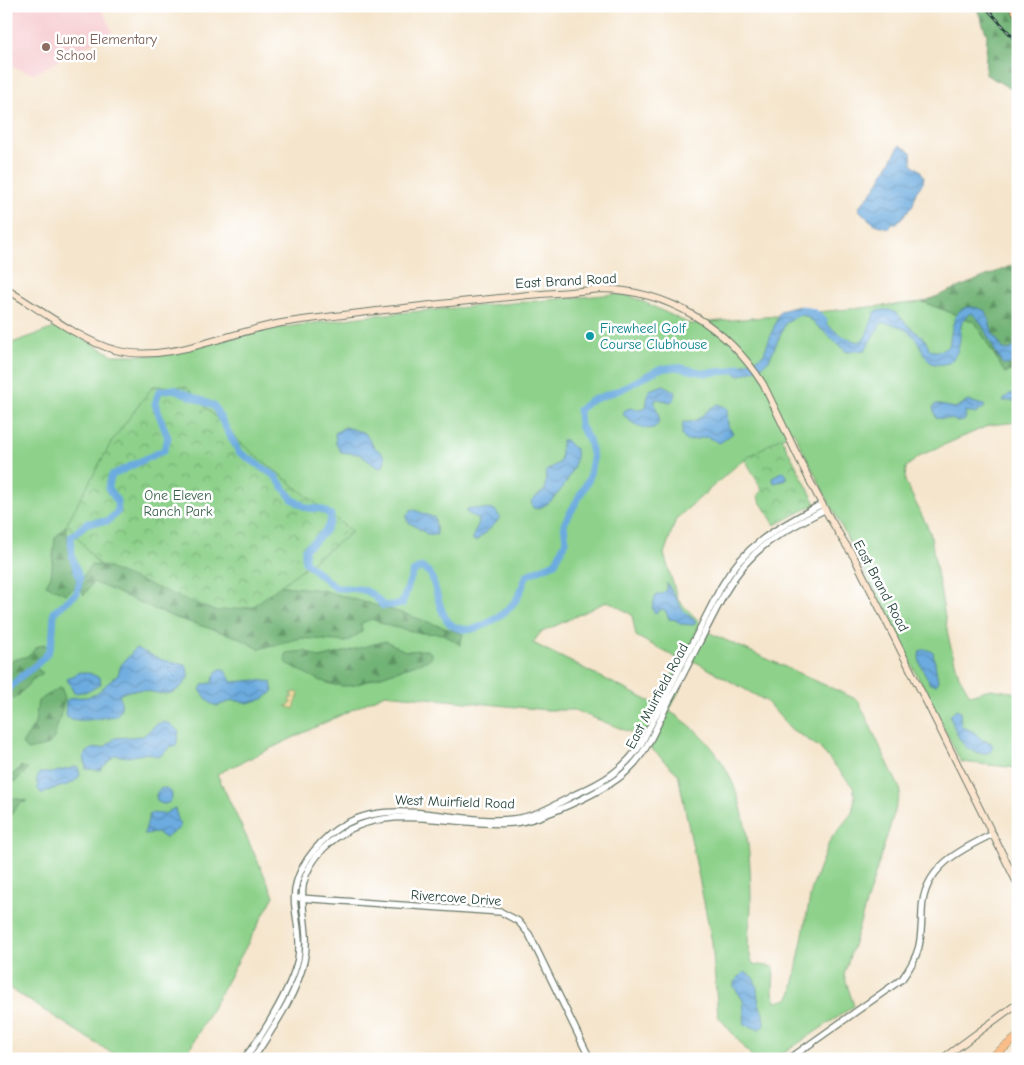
<svg xmlns="http://www.w3.org/2000/svg" width="1024" height="1065" viewBox="0 0 1024 1065" font-family="'Comic Neue',sans-serif">
<style>
.built{fill:#f7cfd3}
.grass{fill:#8dd18a;stroke:#56875f;fill-rule:evenodd}
.forest{fill:url(#forest-firs);stroke:#487855}
.sand{fill:url(#sand-dots);stroke:#868c69}
.park{fill:url(#park-crowns);stroke:#56875f}
.water{fill:url(#water-waves);stroke:#46748a}
.lines{fill:none;stroke-linecap:round;stroke-linejoin:round}
.river{stroke:#6cabdf;stroke-width:7}
.tertiary-casing{stroke:#6a7869;stroke-width:8}
.secondary-casing{stroke:#6a7869;stroke-width:8}
.primary-casing{stroke:#6a7869;stroke-width:9}
.motorway-casing{stroke:#6a7869;stroke-width:9}
.tertiary{stroke:#fff;stroke-width:5.5}
.secondary{stroke:#fce5cf;stroke-width:6}
.primary{stroke:#f8bd88;stroke-width:7}
.motorway{stroke:#f8bd88;stroke-width:8}
.rail-casing{stroke:#1f3d34;stroke-width:3}
.rail{stroke:#fff;stroke-width:1;stroke-dasharray:4;stroke-linecap:butt}
.education-dot{fill:#8d6e63;stroke:#fff;stroke-width:2}
.culture-dot{fill:#0f9aa8;stroke:#fff;stroke-width:2}
.labels{text-anchor:middle;dominant-baseline:central;stroke-width:5;stroke-linejoin:round;paint-order:stroke}
.education-label{font-size:14px;fill:#785e54;stroke:#fff;text-anchor:start}
.street-label{font-size:14px;fill:#1f3d34;stroke:#fff}
.culture-label{font-size:14px;fill:#0d838f;stroke:#fff;text-anchor:start}
.park-label{font-size:14px;fill:#3a624a;stroke:#fff}
</style>
<defs>
<pattern id="forest-firs" width="22" height="20" patternUnits="userSpaceOnUse" patternTransform="scale(1.25)"><rect width="22" height="20" fill="#72b376"/><path d="M5 1l3.5 6h-7zM16 11l3.5 6h-7z" fill="#5d9362"/></pattern>
<pattern id="sand-dots" width="8" height="8" patternUnits="userSpaceOnUse" patternTransform="scale(1.25)"><rect width="8" height="8" fill="#eeda9e"/><path d="M2 2h.1M6 6h.1" fill="none" stroke="#ccbc89" stroke-width="1.8" stroke-linecap="round"/></pattern>
<pattern id="park-crowns" width="20" height="18" patternUnits="userSpaceOnUse" patternTransform="scale(1.25)"><rect width="20" height="18" fill="#8dd18a"/><path d="M2 6a3 3 0 1 1 6 0M12 15a3 3 0 1 1 6 0" fill="none" stroke="#73ab72"/></pattern>
<pattern id="water-waves" width="16" height="10" patternUnits="userSpaceOnUse" patternTransform="scale(1.25)"><rect width="16" height="10" fill="#6cabdf"/><path d="M0 5q4-4 8 0t8 0" fill="none" stroke="#588cb6"/></pattern>
</defs>
<rect width="100%" height="100%" fill="#fff"/>
<filter id="ink" filterUnits="userSpaceOnUse"><feTurbulence type="fractalNoise" baseFrequency=".02" numOctaves="2"/><feDisplacementMap in="SourceGraphic" scale="10" xChannelSelector="R" yChannelSelector="G"/><feConvolveMatrix kernelMatrix="1 2 1 2 8 2 1 2 1" color-interpolation-filters="sRGB"/></filter>
<filter id="wash" filterUnits="userSpaceOnUse"><feTurbulence type="fractalNoise" baseFrequency=".0096" numOctaves="4" result="noise"/><feDisplacementMap in="SourceGraphic" scale="20" xChannelSelector="R" yChannelSelector="G"/><feGaussianBlur stdDeviation="1.12" result="paint"/><feColorMatrix in="noise" values="0 0 0 0 0 0 0 0 0 0 0 0 0 0 0 0 0 1.4 0 .05"/><feComposite in="paint" operator="in"/></filter>
<g filter="url(#wash)">
<rect width="100%" height="100%" fill="#f5e5cc"/>
<!-- built -->
<path class="built" d="M6,6H100L113,32L34,74L6,65Z"/>
<!-- grass -->
<path class="grass" d="M616,294L631,296L690,324L923,302L975,322L1005,373L1018,369V422L990,425L921,455L906,467L905,481L930,532L949,640L959,676L970,695L990,689L1018,693V768L961,762L793,431L737,465L676,519L664,554L678,600L712,634L858,700L901,791L844,975L854,1006L775,1059H754L718,1016L712,942L678,774L637,735L574,710H547L385,694L217,774L274,896L184,1059H121L6,986V345L60,326L113,355H164L256,331L375,315ZM608,601L632,615L636,636L680,660L657,705L533,643L540,633ZM694,661L766,701L791,729L819,747L853,787L855,797L852,813L830,840L812,887L792,992L788,999L776,1002L773,992L774,967L753,964C744,942 750,930 751,908C751,829 743,755 669,711Z"/>
<!-- forest -->
<path class="forest" d="M976,6H1018V93L985,74L987,35Z
M1018,263V369L1005,373L975,322L923,302Z
M66,525L70,559L77,574L76,586L66,594L46,585L51,576L55,538Z
M90,565L322,590L402,613L463,634L460,645L444,634L421,633L388,626L372,619L361,623L362,632L346,642L301,638L259,649L237,637L173,617L93,582L84,595C78,583 84,576 90,565Z
M386,641L405,651L427,650L431,653V659L355,685C329,690 308,674 285,662L286,653L305,651L320,658Z
M44,644L48,648L41,659L6,686V662L28,656L37,647Z
M36,668L43,673L32,680L19,695L6,702V693Z
M61,687L65,698L54,738L47,746L27,750L22,744L35,724L38,701Z
M21,766L28,769L16,781L6,783V776L14,774Z
M13,798L27,801L19,804L6,821V799Z"/>
<!-- sand -->
<path class="sand" d="M291,693L298,692L299,694L294,709L286,706L291,703L289,698H293Z"/>
<!-- park -->
<path class="park" d="M153,386L186,387L243,445L352,532L252,607L215,611L98,564L67,523L112,441Z
M781,437L816,504L775,525L759,500L758,495L762,490L745,459Z"/>
<!-- water -->
<path class="water" d="M900,145L911,152L912,164L920,170L924,177L923,183L916,192L913,205L897,223H891L889,228C872,225 871,221 859,210V207L875,188Z
M799,306C823,314 834,338 859,342L865,338L875,312C897,304 900,320 912,329C923,337 924,336 930,350C937,353 943,350 949,346C953,322 954,297 986,311L993,334L1003,349L1009,350L1018,345V359L1008,365L1003,364C993,352 983,318 971,313C957,320 962,333 959,345C958,352 954,358 949,363C943,364 935,366 930,362C924,357 922,348 918,342C910,330 895,322 881,323L865,350L847,352L806,316L799,315L786,322L769,360L760,368L738,376L732,369L760,357L764,353L780,311Z
M664,385L675,392V398L671,402L658,399L655,400C654,408 662,416 658,424C650,436 628,422 623,414L625,410L630,408L641,410L646,407L649,390Z
M1018,391V401H1003L1008,395Z
M968,401L984,405L985,407L975,414L965,411L966,417L964,421L957,422L952,419L936,418L933,408L935,404L955,408Z
M718,404L727,408L728,426L733,433L720,443L707,437L686,441L682,435L683,422C700,424 704,410 718,404Z
M345,427L365,433L374,447L384,455L385,460L382,468L377,467L359,454L341,452L336,444L335,433Z
M562,440H566L576,450C580,465 553,512 533,508L531,501L545,490L546,471L560,462Z
M784,471L787,477L783,481L774,483L772,477Z
M468,508L495,510L500,517L496,523L476,541L473,540C472,532 479,528 479,520L466,512Z
M412,509L435,518L437,535L427,534L407,521V515Z
M667,583L684,612L696,621L694,625L680,624L676,620L669,619L665,610L662,609L655,613L652,609L656,594H662L667,589Z
M136,648L162,660L186,665L189,676C168,713 147,678 119,695C122,704 123,708 116,716C101,717 79,725 65,716L66,701C73,694 84,700 93,695C104,690 108,680 118,675L121,665Z
M925,649L933,652L938,681L935,685L930,684C926,673 916,663 920,651Z
M220,669H224L232,682L257,680L271,682L273,692L263,699L247,703L234,700L217,706L210,703L200,690L203,684L212,683L216,672Z
M80,672L89,673L100,678L101,684L89,691L74,693L67,679Z
M956,709L960,711L961,726L974,732L982,740L990,742L993,746L991,751C987,754 985,753 980,753C962,751 956,733 950,716Z
M163,722C170,723 174,726 179,732L176,746H171L159,757L148,753L128,757L115,755L100,770L86,769L84,755L91,749L105,747L115,738L143,736L157,724Z
M75,767H78L80,775C72,789 54,785 42,794L38,789V783L36,782L39,773H52Z
M156 796a8 8 0 1 1 16 0a8 8 0 1 1-16 0Z
M173,809H175L180,826L178,829L165,838L157,833L144,834L150,813L164,814Z
M744,972C761,978 755,993 760,1006C763,1014 764,1017 764,1026L759,1029L745,1025L743,1000L734,987V982Z"/>
<g class="lines">
<!-- river -->
<path class="river" d="M803,309L815,313L824,321
M6,690C13,686 17,679 24,674C54,653 52,648 54,612L77,593L80,579L72,557L71,537L87,523L108,521L118,511L117,501L108,488L112,475L164,450L168,438L155,404L159,391L174,389L214,406L239,452L275,476L292,499L307,508L321,509L331,515C331,531 316,539 305,549V562L336,588C357,588 370,587 383,606L402,604L413,572L421,567L430,573C436,586 438,605 445,617C461,646 503,618 516,600C521,593 523,583 527,575L555,563L566,541L564,524L589,479L593,458L589,440L580,426L579,410L590,401L622,389L659,369L676,367L705,373L729,371L740,367"/>
</g>
</g>
<g filter="url(#ink)">
<g class="lines">
<!-- tertiary casing -->
<g class="tertiary-casing">
<path id="tertiary" d="M299,898L501,912L518,921L529,934L590,1059
M244,1059C263,1035 291,989 298,959C301,941 297,925 295,907C291,878 309,853 329,835C382,790 452,826 513,819C535,817 557,804 576,794C603,782 624,770 641,744L721,587C746,543 779,527 822,504
M253,1059C272,1029 296,996 304,961C314,917 284,890 323,849C376,795 448,828 513,823C540,821 607,790 627,771C647,753 656,727 668,703C688,666 706,628 726,591C751,547 781,532 824,510
M789,1059L902,979C921,953 921,942 922,911C923,868 959,850 993,834"/>
</g>
<!-- secondary casing -->
<g class="secondary-casing">
<path id="secondary" d="M6,289C36,307 83,342 115,350C169,365 234,329 288,322C368,311 449,303 529,295C553,293 577,292 600,289C669,290 727,327 763,384C792,442 817,503 854,557L1018,885
M942,1059L1018,1003"/>
</g>
<!-- primary casing -->
<g class="primary-casing">
<path id="primary" d="M1011,6L1018,14"/>
</g>
<!-- motorway casing -->
<g class="motorway-casing">
<path id="motorway" d="M989,1059L1018,1037
M1016,1059L1018,1058"/>
</g>
<!-- tertiary -->
<use href="#tertiary" class="tertiary"/>
<!-- secondary -->
<use href="#secondary" class="secondary"/>
<!-- primary -->
<use href="#primary" class="primary"/>
<!-- motorway -->
<use href="#motorway" class="motorway"/>
<!-- rail casing -->
<g class="rail-casing">
<path id="rail" d="M985,6L1018,43"/>
</g>
<!-- rail -->
<use href="#rail" class="rail"/>
</g>
</g>
<!-- markers -->
<circle class="education-dot" cx="46" cy="47" r="5"/>
<circle class="culture-dot" cx="590" cy="336" r="5"/>
<g class="labels">
<!-- education labels -->
<g class="education-label">
<text x="56" y="39">Luna Elementary<tspan x="56" dy="16">School</tspan></text>
</g>
<!-- street labels -->
<g class="street-label">
<text transform="translate(566 281) rotate(-3)">East Brand Road</text>
<text transform="translate(881 586) rotate(62)">East Brand Road</text>
<text transform="translate(657 696) rotate(-62)">East Muirfield Road</text>
<text transform="translate(455 802) rotate(2)">West Muirfield Road</text>
<text transform="translate(456 898) rotate(4)">Rivercove Drive</text>
</g>
<!-- culture labels -->
<g class="culture-label">
<text x="600" y="328">Firewheel Golf<tspan x="600" dy="16">Course Clubhouse</tspan></text>
</g>
<!-- park labels -->
<g class="park-label">
<text x="178" y="495">One Eleven<tspan x="178" dy="16">Ranch Park</tspan></text>
</g>
</g>
<!-- margin -->
<rect width="1024" height="1065" fill="none" stroke="#fff" stroke-width="25"/>
</svg>
